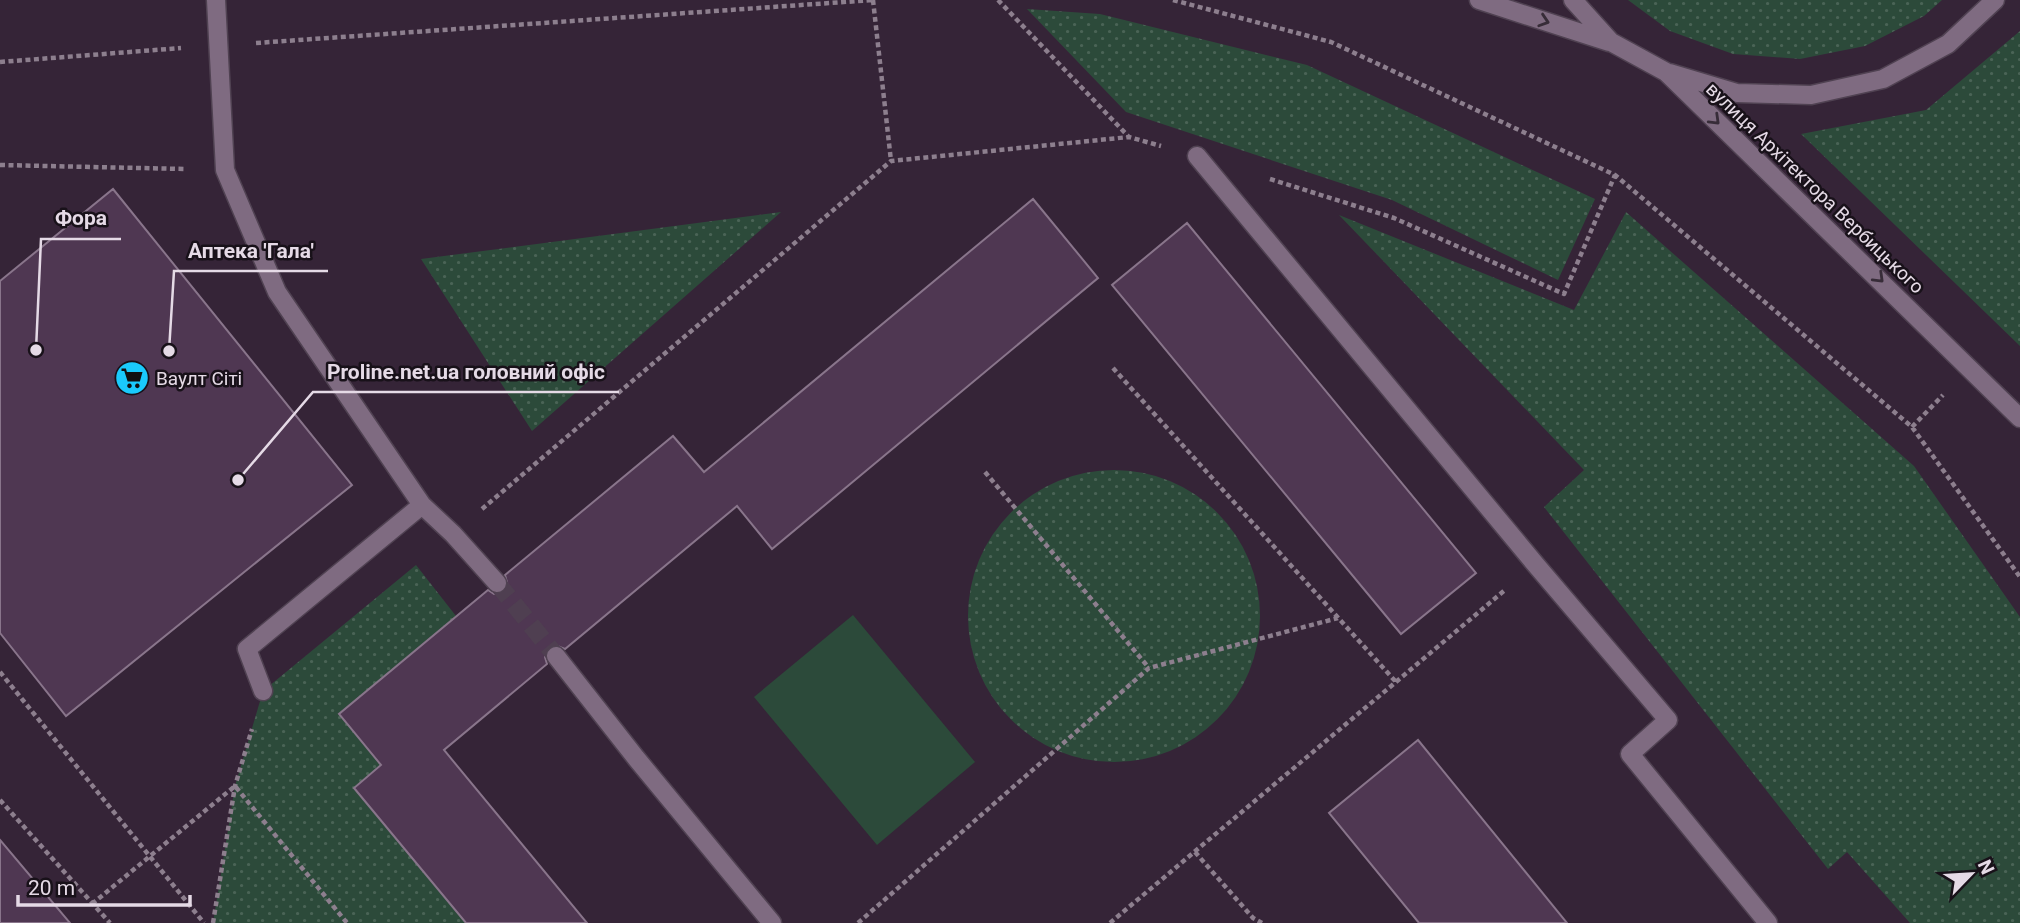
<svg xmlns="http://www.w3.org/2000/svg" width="2020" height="923" viewBox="0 0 2020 923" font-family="Roboto,sans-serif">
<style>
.green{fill:url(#green-dots)}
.pitch{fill:#2c4a3a}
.building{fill:#4f3752;stroke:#89758b;stroke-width:2}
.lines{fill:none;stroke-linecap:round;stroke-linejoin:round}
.minor-tunnel{stroke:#4f3f51;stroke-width:18;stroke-dasharray:18 9;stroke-linecap:butt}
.minor-casing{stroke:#504252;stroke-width:21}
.path{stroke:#8d7f8e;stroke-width:4.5;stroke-dasharray:5 3.5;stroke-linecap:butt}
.minor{stroke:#7f6b81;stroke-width:18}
.oneway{stroke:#372c38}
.labels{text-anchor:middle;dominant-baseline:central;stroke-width:5;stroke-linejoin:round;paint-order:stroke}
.street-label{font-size:19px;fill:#e5dae6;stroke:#181119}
.poi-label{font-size:19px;fill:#e5dae6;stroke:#181119;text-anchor:start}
.leader{fill:none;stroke:#e5dae6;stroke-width:2.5}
.callout-dot{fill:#e5dae6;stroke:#181119;stroke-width:2.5}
.callout-label{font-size:21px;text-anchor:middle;font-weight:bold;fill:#e5dae6;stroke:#181119;stroke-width:5;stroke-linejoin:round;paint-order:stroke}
</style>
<defs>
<pattern id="green-dots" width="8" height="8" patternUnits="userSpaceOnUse" patternTransform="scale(1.75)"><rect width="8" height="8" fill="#2c4a3a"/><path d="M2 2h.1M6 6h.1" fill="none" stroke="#4a6456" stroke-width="1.8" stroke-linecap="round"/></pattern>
</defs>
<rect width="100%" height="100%" fill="#352437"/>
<!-- green -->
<path class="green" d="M1628,0H1942L1924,16L1865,46L1800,59L1733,54L1670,31Z
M1027,9L1100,14L1307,65L1595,199L1558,280L1392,200L1126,112Z
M2020,31V346L1801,134L1926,110Z
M781,212L532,431L421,259Z
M1626,212L1914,466L2020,617V923H1910L1847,852L1828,869L1544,507L1584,470L1339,215L1574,310Z
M968 616a146 146 0 1 1 292 0a146 146 0 1 1-292 0Z
M416,565L456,616L339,714L381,765L355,788L466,923H213L235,786L263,691Z"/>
<!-- pitch -->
<path class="pitch" d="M853,615L975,762L877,845L754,697Z"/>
<!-- building -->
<path class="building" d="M113,189L352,485L66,716L0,633V281Z
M1033,199L1098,278L772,549L737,506L565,649L555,645L549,648L545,657L547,664L444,750L587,923H466L354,788L381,765L339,714L488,590L494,594L504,592L508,586L505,575L673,436L704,472Z
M1187,223L1476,573L1401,634L1112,285Z
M1418,740L1567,923H1419L1329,813Z
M0,840L70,923H0Z"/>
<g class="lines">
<!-- minor-tunnel -->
<path class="minor-tunnel" d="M497,583L556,656"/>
<!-- minor casing -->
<g class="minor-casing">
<path id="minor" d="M216,0L225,170L277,292L422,505L453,534L497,583
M1479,0L1609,42
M1573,0L1611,42L1666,72L2020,418
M1670,73L1737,93L1811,95L1883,79L1948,44L1995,0
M1197,156L1536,565L1668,720L1630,754L1768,923
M556,656L636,758L772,923
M263,691L247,649L422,505"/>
</g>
<!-- path -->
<path class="path" d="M873,0L891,161
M998,0L1128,136
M1173,0L1331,42L1615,175L1912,427L2020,577
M256,43L873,0
M0,62L181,48
M0,165L185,169
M1270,179L1394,218L1564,294L1615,175
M1113,368L1396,682
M1912,427L1943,395
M985,472L1149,668
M482,509L891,161L1129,137L1161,146
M0,672L204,923
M0,800L110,923
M1195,852L1253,918L1262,923
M92,904L235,786L347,923
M213,923L235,786L252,729
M858,923L1149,668L1338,618
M1110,923L1505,590"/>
<!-- minor -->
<use href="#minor" class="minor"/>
</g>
<!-- one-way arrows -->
<defs><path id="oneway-chevron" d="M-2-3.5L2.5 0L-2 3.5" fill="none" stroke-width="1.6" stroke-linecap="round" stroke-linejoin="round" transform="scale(1.75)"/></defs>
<g class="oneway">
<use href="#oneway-chevron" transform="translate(1544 21) rotate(18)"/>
<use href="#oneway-chevron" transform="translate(1715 120) rotate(44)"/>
<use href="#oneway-chevron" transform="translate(1879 278) rotate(44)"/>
</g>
<!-- icons -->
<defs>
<g id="supermarket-disc" transform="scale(1.75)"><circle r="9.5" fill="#1acafc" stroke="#181119"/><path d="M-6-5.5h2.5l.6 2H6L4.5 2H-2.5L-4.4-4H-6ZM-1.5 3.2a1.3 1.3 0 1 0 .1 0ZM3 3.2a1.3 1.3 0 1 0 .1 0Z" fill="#111"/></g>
</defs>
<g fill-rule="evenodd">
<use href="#supermarket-disc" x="132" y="378"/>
</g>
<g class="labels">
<!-- street labels -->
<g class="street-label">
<text transform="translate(1815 188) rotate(44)">вулиця Архітектора Вербицького</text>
</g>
<!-- poi labels -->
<g class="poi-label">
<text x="156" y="378">Ваулт Сіті</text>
</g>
</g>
<!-- callouts -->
<path class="leader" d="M36 350L41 239H121M169 351L174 271H328M238 480L313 392H619"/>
<g class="callout-dot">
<circle cx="36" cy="350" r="7"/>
<circle cx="169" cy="351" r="7"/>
<circle cx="238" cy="480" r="7"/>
</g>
<g class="callout-label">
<text x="81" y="225">Фора</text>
<text x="251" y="258">Аптека 'Гала'</text>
<text x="466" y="379">Proline.net.ua головний офіс</text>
</g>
<!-- north arrow -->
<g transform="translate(1971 874) rotate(65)" stroke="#181119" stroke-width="5" paint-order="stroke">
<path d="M0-5L12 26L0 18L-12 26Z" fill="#e5dae6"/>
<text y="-10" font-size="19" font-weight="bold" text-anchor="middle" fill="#e5dae6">N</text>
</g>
<!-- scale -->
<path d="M18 895v10h172v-10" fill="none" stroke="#e5dae6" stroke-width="3.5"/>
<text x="28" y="895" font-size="21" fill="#e5dae6" stroke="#181119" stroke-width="5" paint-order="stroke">20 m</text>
</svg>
